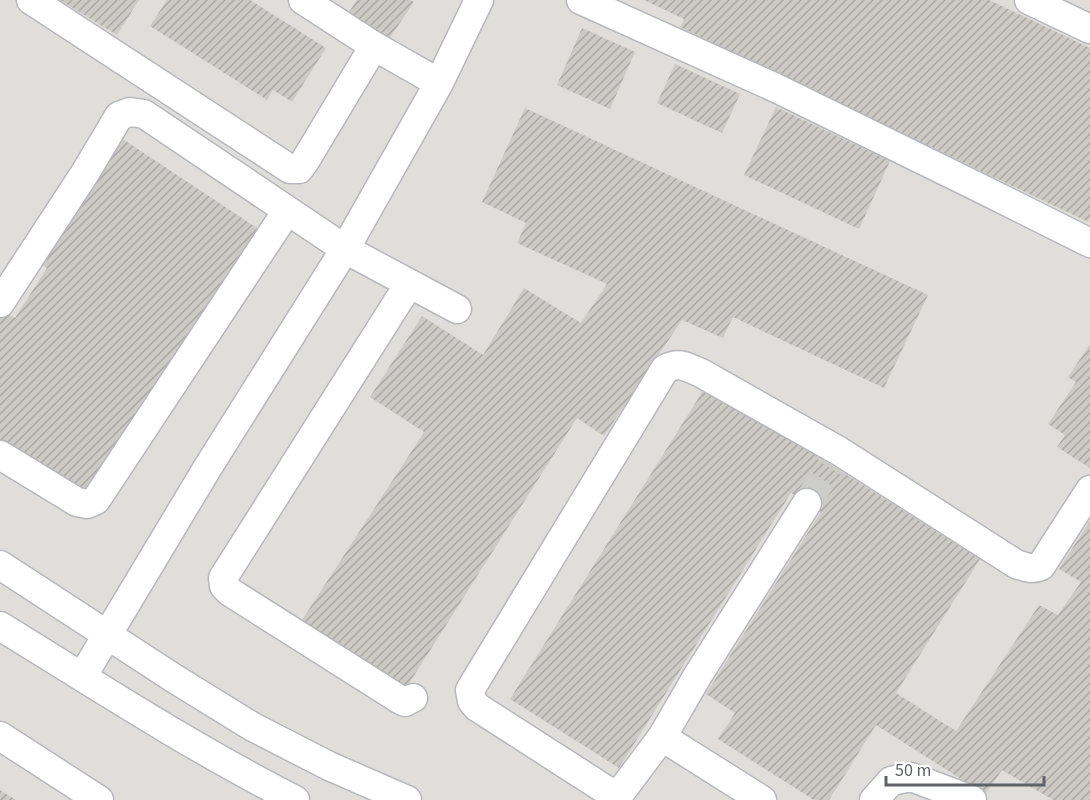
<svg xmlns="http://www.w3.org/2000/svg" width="1090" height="800" viewBox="0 0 1090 800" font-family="'Source Sans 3',sans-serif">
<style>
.industrial{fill:#e0deda}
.building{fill:url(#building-hatch)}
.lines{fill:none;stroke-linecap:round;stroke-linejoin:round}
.minor-tunnel{stroke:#ccccc8;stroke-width:28;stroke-dasharray:28 14;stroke-linecap:butt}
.minor-casing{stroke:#b5b8bc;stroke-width:31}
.minor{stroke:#fff;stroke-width:28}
</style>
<defs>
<pattern id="building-hatch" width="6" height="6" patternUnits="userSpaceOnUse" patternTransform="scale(1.5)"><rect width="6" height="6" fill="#cccac5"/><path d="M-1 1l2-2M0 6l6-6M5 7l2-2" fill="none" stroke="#a9a8a4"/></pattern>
</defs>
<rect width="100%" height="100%" fill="#f1efe8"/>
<!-- industrial -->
<path class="industrial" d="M0,0H1090V800H0Z"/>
<!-- building -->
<path class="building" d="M60,0H139L117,35Z
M167,0H250L326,48L292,102L273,90L267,100L150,26Z
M357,0H410L414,2L389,39L349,12Z
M644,0H989L1090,48V217L1088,222L680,27L684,19Z
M582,28L635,52L610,109L557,85Z
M675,64L740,94L722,133L657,103Z
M776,107L890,161L859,229L744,175Z
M525,108L928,295L884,388L733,317L723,338L682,320L604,436L577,418L405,690L302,620L424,432L370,397L422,316L483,355L524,288L581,323L607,284L517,243L526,223L482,202Z
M115,134L263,232L86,501L0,445V315L3,310L15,318L47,268L32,258Z
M1090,344V468L1057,447L1065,435L1048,424L1076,382L1068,377Z
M706,386L980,559L896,693L956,731L1039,605L1058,615L1081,582L1059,569L1090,521V800H1053L1002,770L985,794L876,725L829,800H814L718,739L735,713L706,694L821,512L791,493L619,768L510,699Z
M0,790L16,800H0Z"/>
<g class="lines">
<!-- minor-tunnel -->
<path class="minor-tunnel" d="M807,503L831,465"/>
<!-- minor casing -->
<g class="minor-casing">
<path id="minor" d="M31,0L290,169H299L305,161L374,46
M303,0L374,46L439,83
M581,0L776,88L986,191L1090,243
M1029,0L1090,29
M409,284L223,578L224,586L230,592L399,699L405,702L413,698
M0,303L85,173L119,116L130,112L144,114L345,249L457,309
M0,455L77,502L87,504L96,500L287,211
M0,565L175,679L253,727L329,766L407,800
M0,626C97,686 193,748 295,800
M82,677L208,467L345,249L439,83L479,0
M0,736L99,800
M662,737L762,800
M617,797L477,707L472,701L470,690L665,369C679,361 687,367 701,373L839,451L1016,564C1025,567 1031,570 1041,566L1090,490
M617,800V797L662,737L698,675L807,503
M874,800L891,781L911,777L972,800"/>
</g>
<!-- minor -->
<use href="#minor" class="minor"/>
</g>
<!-- scale -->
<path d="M886 776v9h158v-9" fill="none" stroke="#5f6368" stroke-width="3"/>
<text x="895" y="776" font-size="18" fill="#5f6368" stroke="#ffffff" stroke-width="4.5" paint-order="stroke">50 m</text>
</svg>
